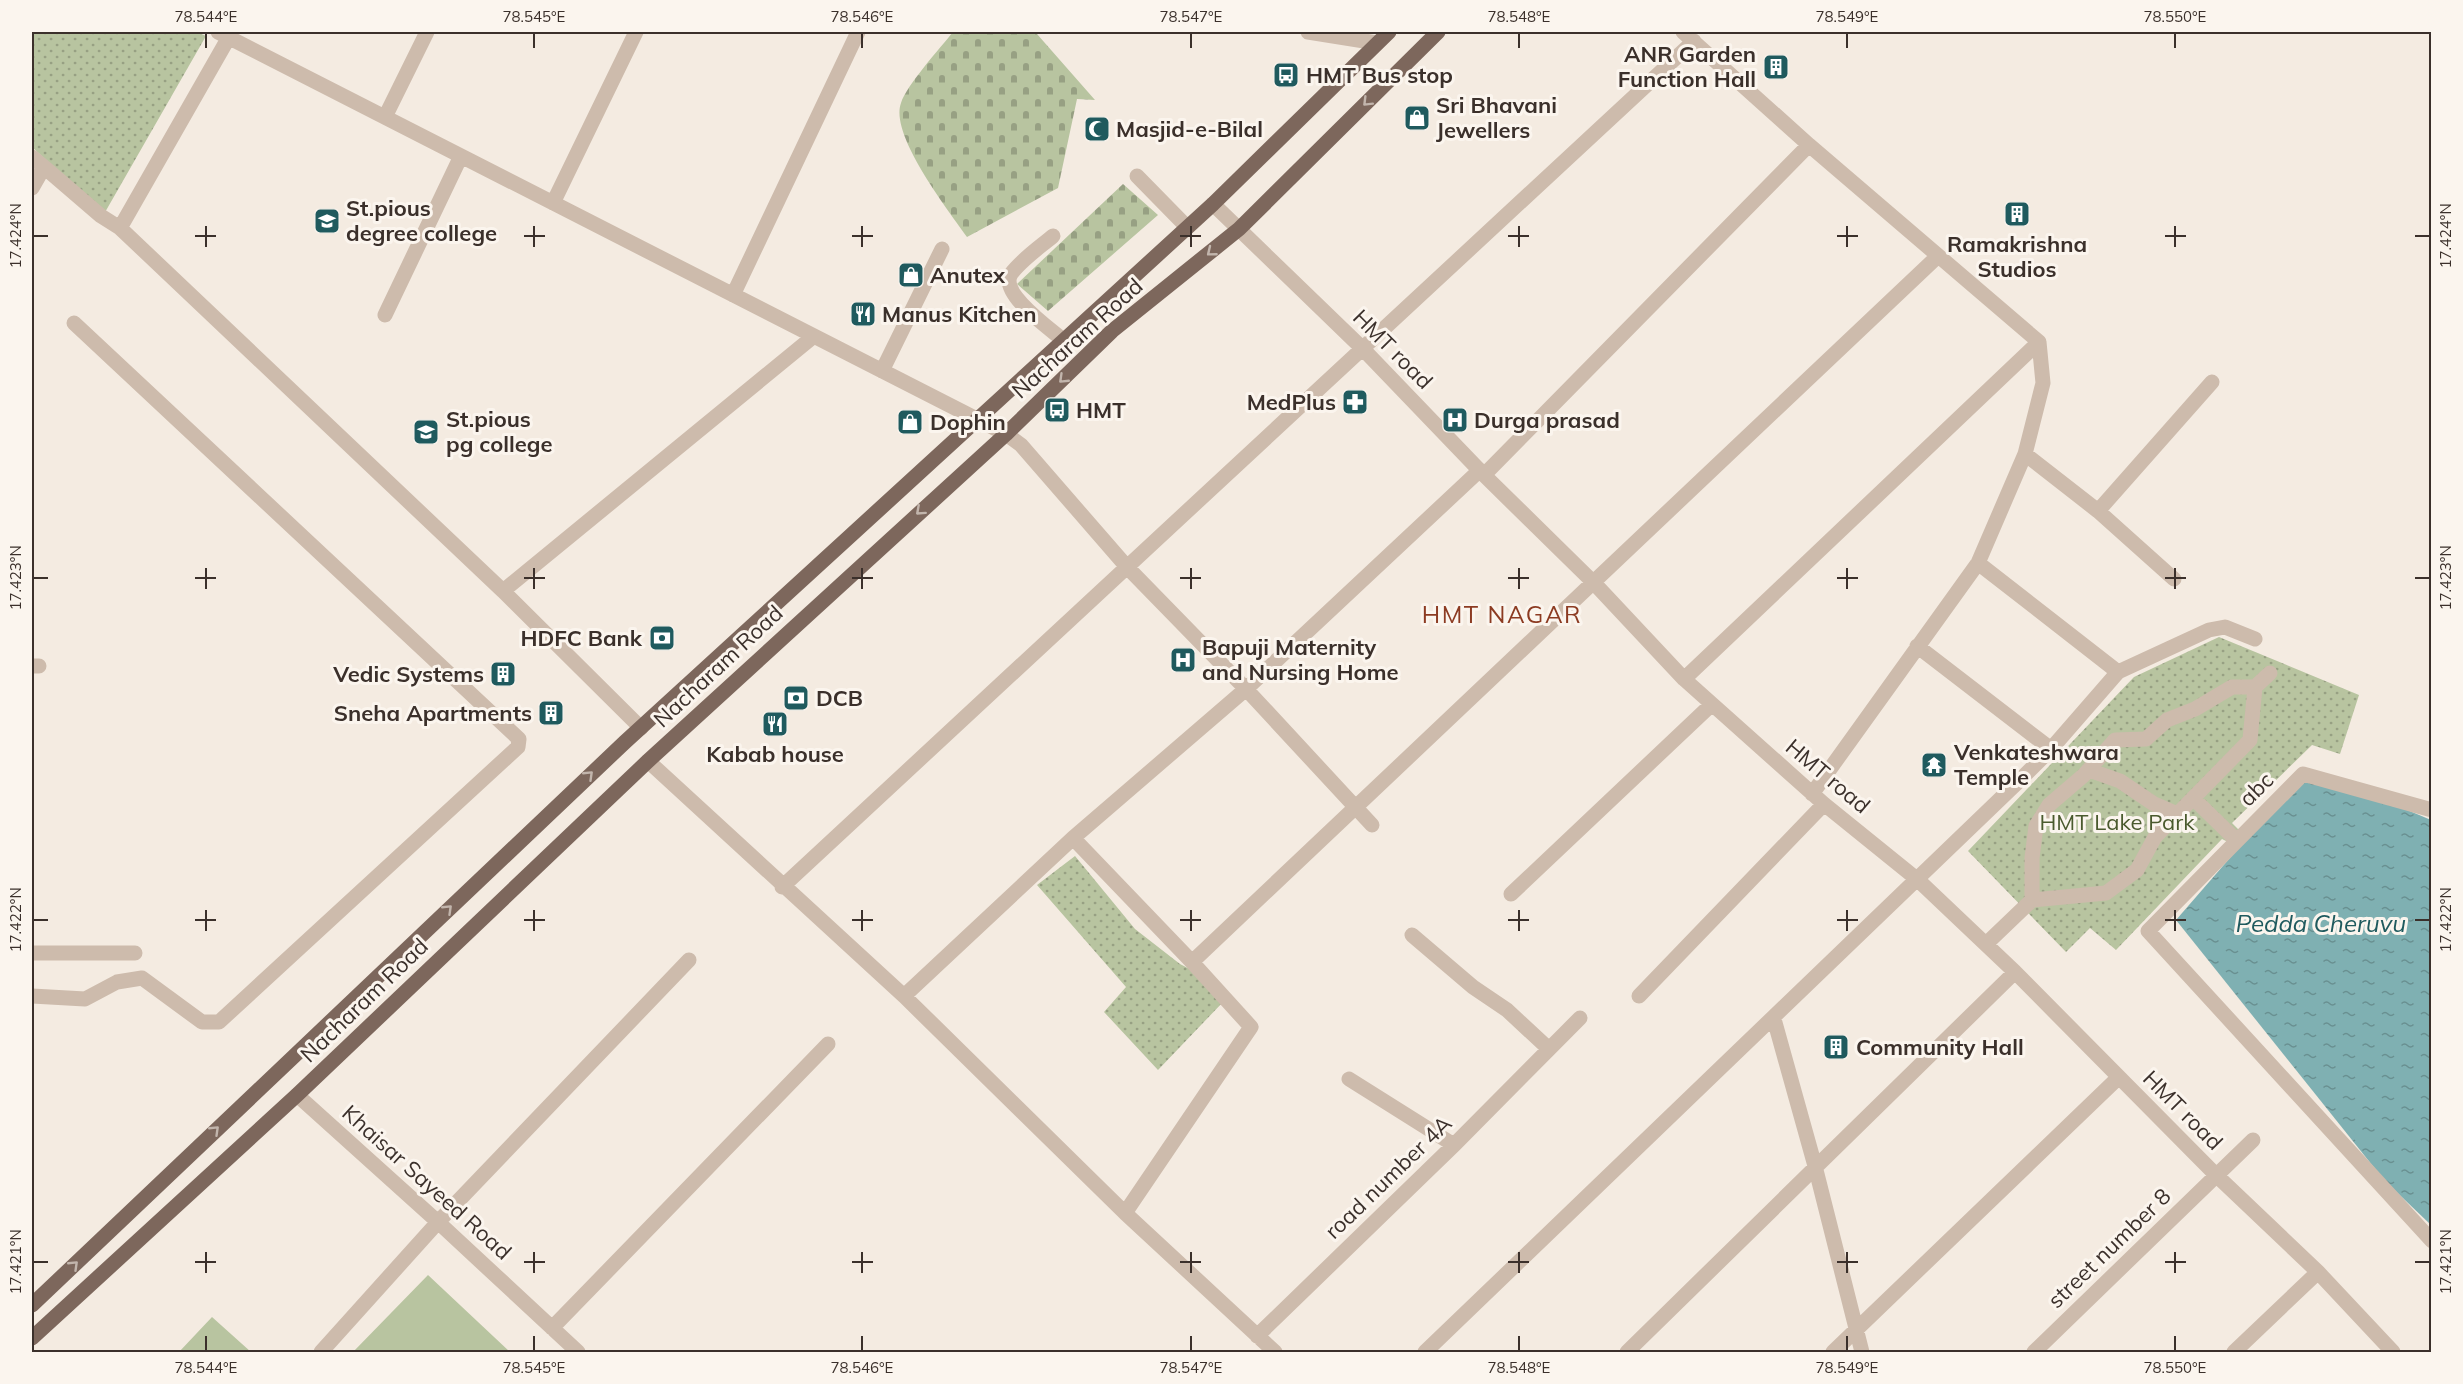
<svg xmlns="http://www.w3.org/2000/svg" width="2463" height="1384" viewBox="0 0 2463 1384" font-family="Mulish,sans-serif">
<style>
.grass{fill:#b8c4a0}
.cemetery{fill:url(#cemetery-stones)}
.park{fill:url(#park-dots)}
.water{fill:url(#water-ripples)}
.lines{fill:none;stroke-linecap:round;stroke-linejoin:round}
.minor{stroke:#cdbbac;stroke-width:15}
.major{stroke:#7d675c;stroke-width:15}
.oneway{stroke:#c2b5ac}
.ticks{fill:none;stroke:#3b302b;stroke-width:2}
.labels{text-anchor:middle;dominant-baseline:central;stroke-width:6;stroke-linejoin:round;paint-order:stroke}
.poi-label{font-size:22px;font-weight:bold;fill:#3b302b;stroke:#fbf5ee;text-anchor:start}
.street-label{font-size:22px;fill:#3b302b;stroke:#fbf5ee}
.park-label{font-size:22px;fill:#4a5a2e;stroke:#fbf5ee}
.neighbourhood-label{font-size:24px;letter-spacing:1.5px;fill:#8c3b22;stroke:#fbf5ee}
.water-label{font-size:24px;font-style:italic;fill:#1f5a5e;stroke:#fbf5ee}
.neatline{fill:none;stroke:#3b302b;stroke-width:2}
.ticks-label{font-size:15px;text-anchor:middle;fill:#3b302b}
</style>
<defs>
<pattern id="cemetery-stones" width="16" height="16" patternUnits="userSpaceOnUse" patternTransform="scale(1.5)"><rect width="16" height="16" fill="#b8c4a0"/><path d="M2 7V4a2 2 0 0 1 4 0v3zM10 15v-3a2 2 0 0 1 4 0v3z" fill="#97a083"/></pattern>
<pattern id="park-dots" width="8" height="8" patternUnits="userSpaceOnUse" patternTransform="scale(1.5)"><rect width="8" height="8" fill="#b8c4a0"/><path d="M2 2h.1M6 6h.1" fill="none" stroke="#97a083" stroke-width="1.8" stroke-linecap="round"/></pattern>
<pattern id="water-ripples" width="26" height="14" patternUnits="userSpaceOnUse" patternTransform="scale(1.5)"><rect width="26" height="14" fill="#7fb0b2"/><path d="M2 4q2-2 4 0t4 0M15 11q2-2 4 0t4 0" fill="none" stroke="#699091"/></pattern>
</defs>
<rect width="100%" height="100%" fill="#f4ebe1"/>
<!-- grass -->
<path class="grass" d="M428,1275L510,1352H353Z
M212,1317L251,1352H179Z"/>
<!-- cemetery -->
<path class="cemetery" d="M953,32H1030L1037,34L1095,100L1077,99L1058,188L967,237C949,211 889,135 901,103C906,86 941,47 953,32Z
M1123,184L1158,215L1048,311L1017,284Z"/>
<!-- park -->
<path class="park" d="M32,32H197L206,36L104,214L32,147Z
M2219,637L2359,695L2340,754L2312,745L2232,823L2244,835L2234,845L2222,839L2116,950L2090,928L2066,952L1968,851L2134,677Z
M1075,856L1135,929L1180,964L1207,978L1224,1001L1158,1070L1104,1012L1126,987L1037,885Z"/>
<!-- water -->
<path class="water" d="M2308,768L2431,820V1225L2384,1180L2176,920Z"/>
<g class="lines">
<!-- minor -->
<path class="minor" d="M218,32L1006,434L1021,445L1127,567L1246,689L1372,825
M1308,32L1377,43
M1683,32L1809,145L2039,342L2043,383L2025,454L1978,563L1812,794
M229,37L120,228L503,591L641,728
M385,117L427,32
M32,157L44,167L32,188
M44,167L101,216L120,228
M1137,176L1187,227
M553,203L636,32
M1213,204L1362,348L1484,475L1594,583L1684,679L1824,804L1918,880L2015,972L2216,1175L2318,1272L2393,1352
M1053,236C1040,247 1021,260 1011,274C999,293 1049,328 1063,340
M733,295L858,32
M385,315L461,156
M882,371L942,249
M2025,454L2098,511L2174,579
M1484,475L1809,145
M2098,511L2212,382
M1978,563L2118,672
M503,591L814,336
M1917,646L2051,749
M32,666H39
M1684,679L2039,342
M2255,687L2270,673
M648,761L904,996L1125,1213L1275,1352
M2089,770L2120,781L2154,804L2177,814
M2193,798L2233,837
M2432,810L2303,774L2148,931L2432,1241
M1073,838L1192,962L1938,256
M782,887L1694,41
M1511,894L1711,705
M1412,935L1473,987L1507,1010L1549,1049
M1986,944L2032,900L2106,893L2137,870L2155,837L2250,740L2255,687H2232L2195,709L2167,720L2146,739L2115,740L2084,775L2049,805L2036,826L2032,858V900
M32,953H135
M32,996L85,999L117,982L142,978L202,1022H219L518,747L519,739L74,323
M904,996L1073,838L1246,689L1480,470
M1639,996L1824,804
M1774,1019L1815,1166L1862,1352
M1349,1079L1454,1145
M297,1095L438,1222L578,1352
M1125,1213L1251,1027L1192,962
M552,1328L828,1044
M1257,1336L1454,1145L1580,1018
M321,1352L438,1222L689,960
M1425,1352L2022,778L2051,749L2118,672L2209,630L2225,627L2255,639
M1627,1352L2015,972
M1833,1352L2119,1077
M2034,1352L2253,1140
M2234,1352L2318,1272"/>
<!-- major -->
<path class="major" d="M32,1305L625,742L1213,204L1389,32
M32,1338L297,1095L648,761L1006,434L1112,331L1239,229L1438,32"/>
</g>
<!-- one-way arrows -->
<defs><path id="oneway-chevron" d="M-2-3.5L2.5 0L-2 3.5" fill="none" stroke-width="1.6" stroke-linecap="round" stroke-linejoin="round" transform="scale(1.5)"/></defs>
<g class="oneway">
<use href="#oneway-chevron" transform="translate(1367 102) rotate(135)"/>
<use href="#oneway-chevron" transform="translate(1211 252) rotate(141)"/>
<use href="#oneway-chevron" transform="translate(1063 379) rotate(136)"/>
<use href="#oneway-chevron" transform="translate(920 511) rotate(138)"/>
<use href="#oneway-chevron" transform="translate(589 775) rotate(-44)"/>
<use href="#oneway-chevron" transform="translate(448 909) rotate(-44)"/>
<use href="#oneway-chevron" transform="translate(215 1130) rotate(-44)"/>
<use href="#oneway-chevron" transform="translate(74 1265) rotate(-44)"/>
</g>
<!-- ticks -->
<path class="ticks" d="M206,33V48M534,33V48M862,33V48M1191,33V48M1519,33V48M1847,33V48M2175,33V48M206,226V247M534,226V247M862,226V247M1191,226V247M1519,226V247M1847,226V247M2175,226V247M33,236H48M195,236H216M524,236H545M852,236H873M1180,236H1201M1508,236H1529M1837,236H1858M2165,236H2186M2415,236H2430M206,568V589M534,568V589M862,568V589M1191,568V589M1519,568V589M1847,568V589M2175,568V589M33,578H48M195,578H216M524,578H545M852,578H873M1180,578H1201M1508,578H1529M1837,578H1858M2165,578H2186M2415,578H2430M206,910V931M534,910V931M862,910V931M1191,910V931M1519,910V931M1847,910V931M2175,910V931M33,920H48M195,920H216M524,920H545M852,920H873M1180,920H1201M1508,920H1529M1837,920H1858M2165,920H2186M2415,920H2430M206,1252V1273M534,1252V1273M862,1252V1273M1191,1252V1273M1519,1252V1273M1847,1252V1273M2175,1252V1273M33,1262H48M195,1262H216M524,1262H545M852,1262H873M1180,1262H1201M1508,1262H1529M1837,1262H1858M2165,1262H2186M2415,1262H2430M206,1336V1351M534,1336V1351M862,1336V1351M1191,1336V1351M1519,1336V1351M1847,1336V1351M2175,1336V1351"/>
<!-- icons -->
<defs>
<g id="building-square" transform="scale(1.35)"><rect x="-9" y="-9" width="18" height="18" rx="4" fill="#1f5a5e" stroke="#fbf5ee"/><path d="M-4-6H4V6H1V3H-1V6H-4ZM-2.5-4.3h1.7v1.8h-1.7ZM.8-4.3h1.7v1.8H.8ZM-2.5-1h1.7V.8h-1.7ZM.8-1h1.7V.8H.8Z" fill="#fff"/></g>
<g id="bus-square" transform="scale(1.35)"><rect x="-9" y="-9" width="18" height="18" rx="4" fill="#1f5a5e" stroke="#fbf5ee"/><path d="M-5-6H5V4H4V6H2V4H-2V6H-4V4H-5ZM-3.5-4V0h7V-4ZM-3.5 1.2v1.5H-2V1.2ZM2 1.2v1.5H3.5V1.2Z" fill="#fff"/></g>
<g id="shop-square" transform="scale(1.35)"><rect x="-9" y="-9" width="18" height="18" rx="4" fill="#1f5a5e" stroke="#fbf5ee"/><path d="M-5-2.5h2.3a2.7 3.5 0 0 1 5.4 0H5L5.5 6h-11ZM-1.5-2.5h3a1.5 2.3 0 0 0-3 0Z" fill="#fff"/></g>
<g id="mosque-square" transform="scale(1.35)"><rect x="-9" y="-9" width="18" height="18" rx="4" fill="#1f5a5e" stroke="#fbf5ee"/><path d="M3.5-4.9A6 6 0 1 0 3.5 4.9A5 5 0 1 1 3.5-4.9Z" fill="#fff"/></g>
<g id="university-square" transform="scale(1.35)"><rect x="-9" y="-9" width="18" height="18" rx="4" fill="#1f5a5e" stroke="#fbf5ee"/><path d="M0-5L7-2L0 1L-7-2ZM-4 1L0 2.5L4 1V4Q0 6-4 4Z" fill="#fff"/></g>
<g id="restaurant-square" transform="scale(1.35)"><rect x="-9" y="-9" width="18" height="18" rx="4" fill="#1f5a5e" stroke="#fbf5ee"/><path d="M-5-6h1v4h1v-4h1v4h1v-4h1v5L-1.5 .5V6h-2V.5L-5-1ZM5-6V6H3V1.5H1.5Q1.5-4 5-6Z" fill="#fff"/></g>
<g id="pharmacy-square" transform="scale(1.35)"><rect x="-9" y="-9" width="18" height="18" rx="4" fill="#1f5a5e" stroke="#fbf5ee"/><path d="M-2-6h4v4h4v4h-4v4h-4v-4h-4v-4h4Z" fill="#fff"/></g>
<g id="hospital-square" transform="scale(1.35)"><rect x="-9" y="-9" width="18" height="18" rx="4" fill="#1f5a5e" stroke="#fbf5ee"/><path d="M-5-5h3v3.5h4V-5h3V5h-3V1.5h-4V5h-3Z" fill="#fff"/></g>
<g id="bank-square" transform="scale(1.35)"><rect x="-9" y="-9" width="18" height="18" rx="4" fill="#1f5a5e" stroke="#fbf5ee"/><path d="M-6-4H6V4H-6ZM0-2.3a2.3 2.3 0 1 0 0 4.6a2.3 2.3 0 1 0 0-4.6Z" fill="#fff"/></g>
<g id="temple-square" transform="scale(1.35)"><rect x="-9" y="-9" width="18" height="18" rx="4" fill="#1f5a5e" stroke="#fbf5ee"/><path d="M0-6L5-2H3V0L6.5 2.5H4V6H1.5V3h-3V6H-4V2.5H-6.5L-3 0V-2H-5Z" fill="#fff"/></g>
</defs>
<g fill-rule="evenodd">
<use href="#building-square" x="1776" y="67"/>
<use href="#bus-square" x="1286" y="75"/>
<use href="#shop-square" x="1417" y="118"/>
<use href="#mosque-square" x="1097" y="129"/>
<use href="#building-square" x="2017" y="214"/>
<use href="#university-square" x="327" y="221"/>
<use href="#shop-square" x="911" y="275"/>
<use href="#restaurant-square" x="863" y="314"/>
<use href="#pharmacy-square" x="1355" y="402"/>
<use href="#bus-square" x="1057" y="410"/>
<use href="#hospital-square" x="1455" y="420"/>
<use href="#shop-square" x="910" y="422"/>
<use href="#university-square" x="426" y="432"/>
<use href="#bank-square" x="662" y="638"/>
<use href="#hospital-square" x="1183" y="660"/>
<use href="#building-square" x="503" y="674"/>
<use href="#bank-square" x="796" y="698"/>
<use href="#building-square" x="551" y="713"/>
<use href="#restaurant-square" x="775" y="724"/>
<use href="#temple-square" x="1934" y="765"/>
<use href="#building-square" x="1836" y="1047"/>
</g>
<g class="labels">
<!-- poi labels -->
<g class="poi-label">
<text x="1756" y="54" text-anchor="end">ANR Garden<tspan x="1756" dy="25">Function Hall</tspan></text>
<text x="1306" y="75">HMT Bus stop</text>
<text x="1436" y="105">Sri Bhavani<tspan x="1436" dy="25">Jewellers</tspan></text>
<text x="1116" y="129">Masjid-e-Bilal</text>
<text x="346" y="208">St.pious<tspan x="346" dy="25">degree college</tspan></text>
<text x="2017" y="244" text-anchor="middle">Ramakrishna<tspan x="2017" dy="25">Studios</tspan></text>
<text x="930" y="275">Anutex</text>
<text x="882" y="314">Manus Kitchen</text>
<text x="1336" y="402" text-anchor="end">MedPlus</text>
<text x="1076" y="410">HMT</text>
<text x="446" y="419">St.pious<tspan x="446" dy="25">pg college</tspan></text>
<text x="1474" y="420">Durga prasad</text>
<text x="930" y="422">Dophin</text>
<text x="642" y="638" text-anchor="end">HDFC Bank</text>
<text x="1202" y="647">Bapuji Maternity<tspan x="1202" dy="25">and Nursing Home</tspan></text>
<text x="484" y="674" text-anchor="end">Vedic Systems</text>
<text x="816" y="698">DCB</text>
<text x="532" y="713" text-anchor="end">Sneha Apartments</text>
<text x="1954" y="752">Venkateshwara<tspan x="1954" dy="25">Temple</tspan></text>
<text x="775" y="754" text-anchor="middle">Kabab house</text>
<text x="1856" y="1047">Community Hall</text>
</g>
<!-- street labels -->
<g class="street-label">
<text transform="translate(1077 338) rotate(-42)">Nacharam Road</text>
<text transform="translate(1393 349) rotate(45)">HMT road</text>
<text transform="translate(718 666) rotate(-43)">Nacharam Road</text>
<text transform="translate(1828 776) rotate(40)">HMT road</text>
<text transform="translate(2256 789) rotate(-45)">abc</text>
<text transform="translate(364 1000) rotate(-44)">Nacharam Road</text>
<text transform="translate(2183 1110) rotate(45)">HMT road</text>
<text transform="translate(1388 1177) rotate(-44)">road number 4A</text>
<text transform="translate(427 1182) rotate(42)">Khaisar Sayeed Road</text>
<text transform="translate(2109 1248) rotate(-44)">street number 8</text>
</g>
<!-- park labels -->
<g class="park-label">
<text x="2117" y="822">HMT Lake Park</text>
</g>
<!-- neighbourhood labels -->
<g class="neighbourhood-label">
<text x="1502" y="614">HMT NAGAR</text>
</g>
<!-- water labels -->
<g class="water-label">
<text x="2321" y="923">Pedda Cheruvu</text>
</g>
</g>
<!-- border -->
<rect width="2463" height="1384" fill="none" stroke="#fbf5ee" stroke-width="66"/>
<rect x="33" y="33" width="2397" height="1318" class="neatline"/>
<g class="ticks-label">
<text x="206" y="22">78.544°E</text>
<text x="534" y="22">78.545°E</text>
<text x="862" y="22">78.546°E</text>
<text x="1191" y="22">78.547°E</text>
<text x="1519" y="22">78.548°E</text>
<text x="1847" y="22">78.549°E</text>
<text x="2175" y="22">78.550°E</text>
<text transform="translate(16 236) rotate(-90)" y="5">17.424°N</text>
<text transform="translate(2446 236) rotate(-90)" y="5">17.424°N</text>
<text transform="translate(16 578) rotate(-90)" y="5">17.423°N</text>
<text transform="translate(2446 578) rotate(-90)" y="5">17.423°N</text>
<text transform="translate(16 920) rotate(-90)" y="5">17.422°N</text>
<text transform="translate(2446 920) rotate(-90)" y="5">17.422°N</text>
<text transform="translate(16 1262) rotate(-90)" y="5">17.421°N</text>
<text transform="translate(2446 1262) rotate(-90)" y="5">17.421°N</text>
<text x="206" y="1373">78.544°E</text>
<text x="534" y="1373">78.545°E</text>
<text x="862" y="1373">78.546°E</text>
<text x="1191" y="1373">78.547°E</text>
<text x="1519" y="1373">78.548°E</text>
<text x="1847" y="1373">78.549°E</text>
<text x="2175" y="1373">78.550°E</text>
</g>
</svg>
